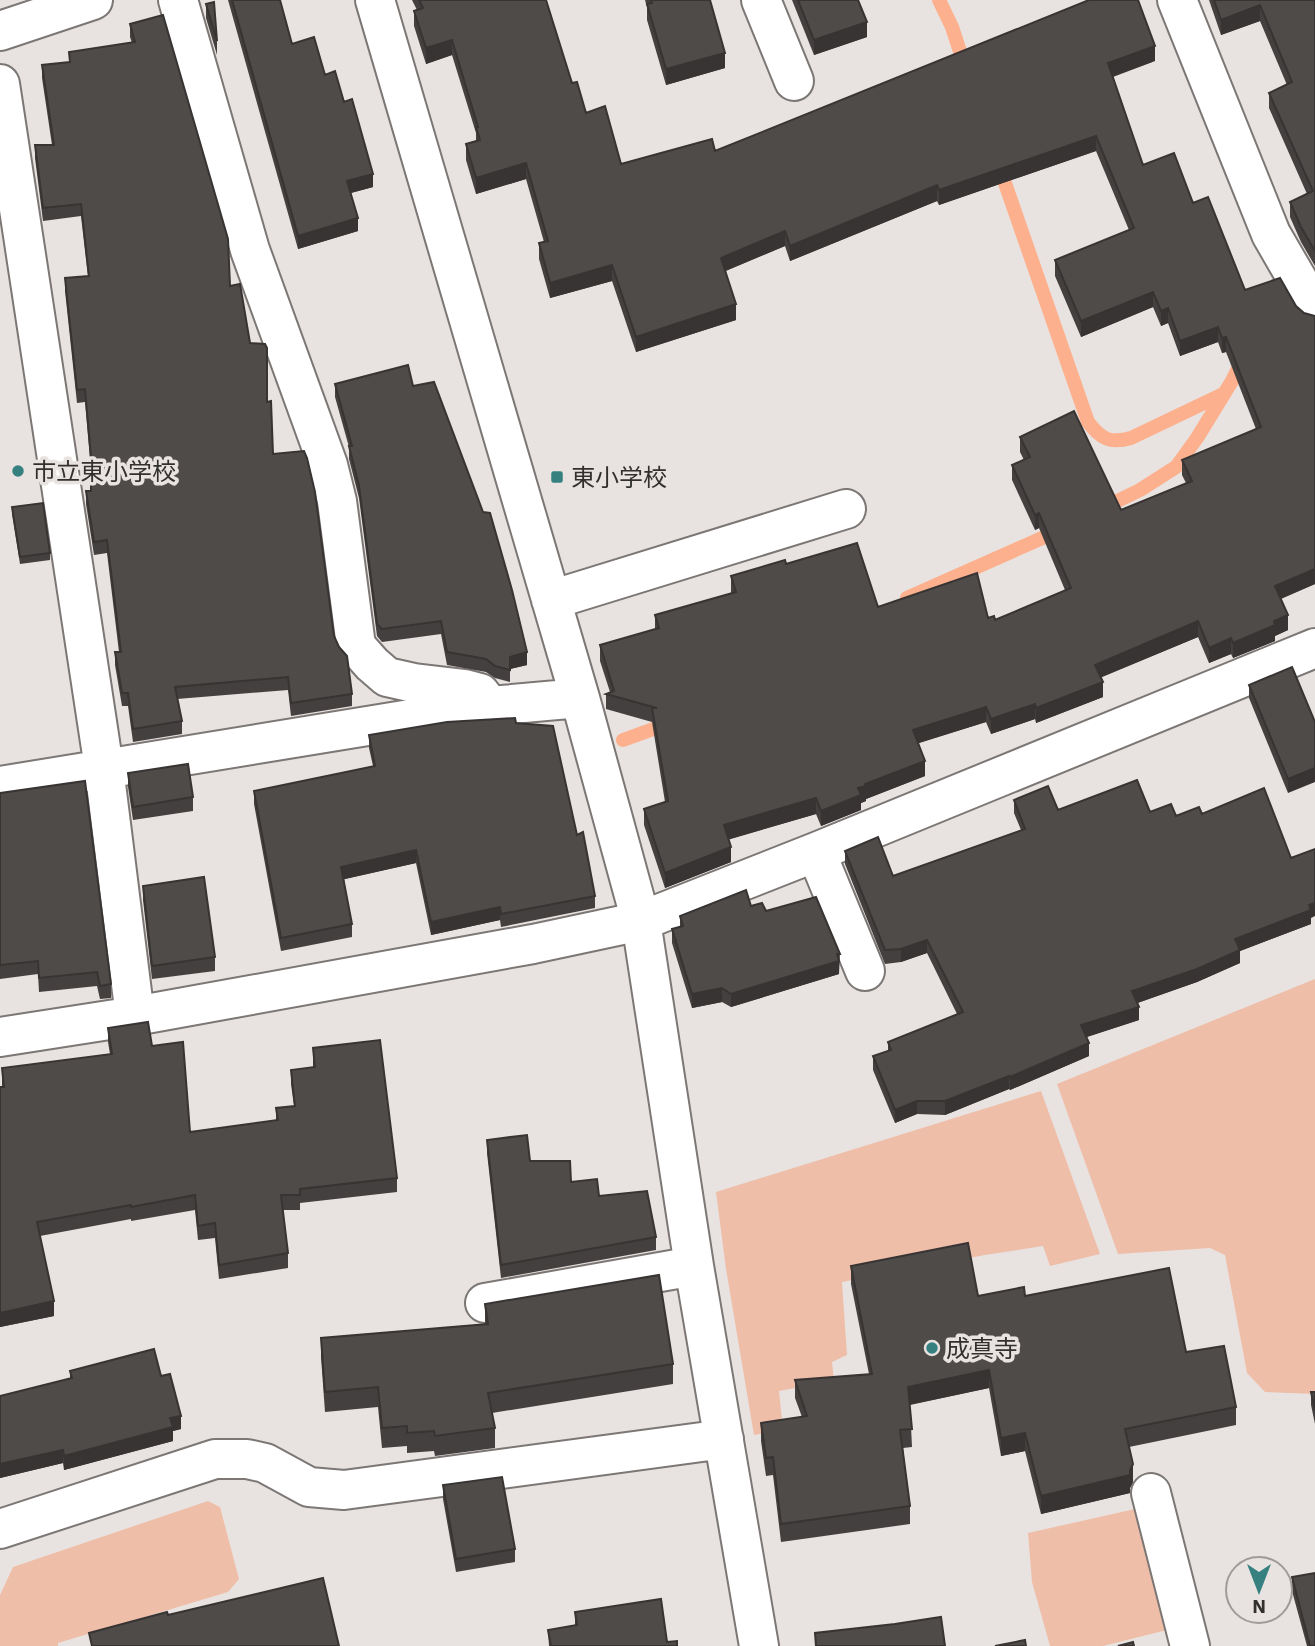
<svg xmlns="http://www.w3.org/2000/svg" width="1315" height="1646" viewBox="0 0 1315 1646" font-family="'IBM Plex Sans','Noto Sans JP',sans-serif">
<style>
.green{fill:#efbea9}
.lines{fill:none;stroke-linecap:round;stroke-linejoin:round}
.stream{stroke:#fdb08d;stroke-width:14}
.minor-casing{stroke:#7c7775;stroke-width:42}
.minor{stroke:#fff;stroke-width:38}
.wall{fill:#44403f}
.shaded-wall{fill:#373433}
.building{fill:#4f4b49;stroke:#373433;stroke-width:2}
.poi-dot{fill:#378080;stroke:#e8e3e0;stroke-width:2.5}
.labels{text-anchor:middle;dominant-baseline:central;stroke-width:7;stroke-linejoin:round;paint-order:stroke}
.poi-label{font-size:24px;fill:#32302f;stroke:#e8e3e0;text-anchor:start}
</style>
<rect width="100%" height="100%" fill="#e8e3e0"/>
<!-- green -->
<path class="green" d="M1315,979V1394L1265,1392L1247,1373L1225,1255L1210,1248L1118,1254L1057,1084Z
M1041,1091L1100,1254L1050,1266L1043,1246L985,1255L842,1282L847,1355L832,1362L834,1381L779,1391L783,1430L754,1435L726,1269L716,1192Z
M208,1501L220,1507L239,1579L228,1592L58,1643V1646H0V1595L13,1567Z
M1135,1509L1167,1630L1103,1646H1050L1032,1582L1028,1533Z"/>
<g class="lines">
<!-- stream -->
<path class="stream" d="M939,0L952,27L966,70
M999,166L1088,422C1101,439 1110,444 1131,438L1223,394
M1101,509L1140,490L1176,467L1197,438L1232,381L1242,361
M907,598L1058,531
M623,740L670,723"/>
<!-- minor casing -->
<g class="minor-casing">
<path id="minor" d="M178,0L250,250L328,465L337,501L356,646L372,664L387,677L414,683L465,689L480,693L490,706
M375,0L580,698L641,921L694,1266L759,1646
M761,0L794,81
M1177,0L1271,234L1315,310
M0,31L93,0
M0,84L104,768L135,1016
M551,600L846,509
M0,786L490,706L580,698
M816,852L865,971
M0,1037L135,1016L533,944L641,921L816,852L1315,648
M485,1303L694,1266
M1151,1493L1190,1646
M0,1529L215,1459H247L265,1463L309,1487L344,1490L724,1439"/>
</g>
<!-- minor -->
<use href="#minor" class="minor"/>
</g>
<!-- wall -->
<path class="wall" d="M228,0H280L292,44L325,75L344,102L373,187L351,193L358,231L298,249Z
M412,0H546L572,83L586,113L621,164L715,151L1155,61L1113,77L1143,165L1193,203L1245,290L1296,306L1304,313L1315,316V584L1281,599L1288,630L1275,636V641L1233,658L1231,654L1209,663L1198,637L1101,677L1103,697L1036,723L1035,719L991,734L986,722L918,743L925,776L866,799V801L861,803V810L821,826L816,814L729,839L731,862L665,888L644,825V809L665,802L652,722L606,709V694L610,692L600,661V645L655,629V615L731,593V576L786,564L878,607L995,620L1065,590L1039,528L1035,530L1012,480V465L1024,460L1020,452V437L1121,510L1186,483L1182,475V460L1256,429L1226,352L1222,353L1218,342L1180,356L1168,323L1161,326L1153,307L1081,337L1055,276V260L1129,230L1096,151L939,205L937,201L790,261L785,246L725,271L736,320L636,352L612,281L550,298L539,259V243L544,242L526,179L476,194L466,160V144L476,141V133L452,55L426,64L414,26V11L417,10Z
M645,0H710L725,68L666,85L647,20V7Z
M792,0H858L867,37L814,55Z
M1209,0H1315V266L1301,242L1290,217V202L1307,194L1269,108V93L1287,85L1260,21L1221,35Z
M206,4L217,41V55L206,18Z
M130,24L230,286L250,343L267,402L273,454L334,636L352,694V706L291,716L288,690L177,699L182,721V734L133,742L128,706H122L115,665V652H119L107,553L94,555L86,504V491H91V470L85,402L77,403L65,291V278L88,277L81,216L43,221L35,158V145H52L42,78V65L69,62V52L132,43L130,37Z
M335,384L413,386L527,665L510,669V682L495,678L486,672L447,665L441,634L382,642L377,636L359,498L349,459V447L335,397Z
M12,507L50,553V560L20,564L12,514Z
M1249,685L1315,722L1288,793L1249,698Z
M516,723L577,835L595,896V908L501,927L500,920L431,935L416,863L344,879L352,924V937L281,951L254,804V791L373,766L369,748V735Z
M128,773L193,797V811L133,820L128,787Z
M0,793L111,984V998L100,999L97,986L39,992L38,974L0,979Z
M1014,800L1058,810L1150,812L1176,816L1202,814L1311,918V924L1240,951V963L1197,982L1137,1003L1139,1020L1086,1037L1089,1056L1010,1090L1009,1089L945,1115L917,1114L895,1123L873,1070V1056L888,1051V1042L957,1014L927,953L901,962L885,964L845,864V851L893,876L1021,830L1014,813Z
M143,886L215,957V971L152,979L143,900Z
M751,906L766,911L840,954L839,974L731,1007L722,1002L692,1008L672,943V929L680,927V916Z
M108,1028L152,1046L190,1132L276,1121V1108L294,1106L291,1084V1070L313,1067V1048L397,1178V1192L300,1203V1210H283L288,1253V1268L219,1279L215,1238L198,1240L195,1210L131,1221V1219L40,1236L54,1316L0,1327V1087H2V1068L110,1054L108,1042Z
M487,1140L599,1196L656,1237V1250L501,1278L487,1153Z
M851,1266L978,1296H1025L1186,1352L1236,1407V1425L1129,1447L1133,1482L1130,1488V1493L1041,1514L1025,1451L1001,1456L989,1388L910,1405L912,1447L903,1448L910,1506V1524L781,1542L773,1475L766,1476L761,1441V1423L802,1417L795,1398V1380L869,1374L851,1284Z
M485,1304L673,1364V1384L492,1413L495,1428V1448L435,1456L434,1451L407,1453V1446L382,1448L378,1407L325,1412L321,1357V1338L485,1324Z
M70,1371L161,1376L181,1429L173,1431V1441L64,1470L63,1463L0,1478V1396L70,1379Z
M1311,1392H1315V1424L1311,1405Z
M443,1485L515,1549V1562L456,1572L443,1499Z
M1292,1577L1315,1646H1307L1292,1591Z
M575,1612L667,1642L677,1646H549L548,1630L575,1625Z"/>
<!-- shaded-wall -->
<path class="shaded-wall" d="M1260,5V21L1221,35V20Z
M867,22V37L814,55V40Z
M452,40V55L426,64V48Z
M1155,46V61L1108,78V63Z
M725,53V68L666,85V69Z
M1096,136V151L939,205V190Z
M526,163V179L476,194V178Z
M373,174V187L347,194V181Z
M937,185V201L790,261V246Z
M358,218V231L298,249V236Z
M785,231V246L721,273V258Z
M612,265V281L550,298V283Z
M1153,292V307L1081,337V321Z
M736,304V320L636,352V337Z
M1168,308V323L1161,326V311Z
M1218,327V342L1180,356V341Z
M1226,337V352L1222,353V338Z
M1039,513V528L1035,530V515Z
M1315,569V584L1275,601V586Z
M1288,615V630L1275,636V641L1233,658V643L1274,621Z
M1198,621V637L1095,680V665Z
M1231,638V654L1209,663V648Z
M527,652V665L510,669V657Z
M1103,682V697L1036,723V708Z
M1035,704V719L991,734V719Z
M986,707V722L913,745V730Z
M925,761V776L866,799V801L861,803V810L821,826V811L865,784Z
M1315,768V782L1288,793V779Z
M816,798V814L724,841V825Z
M731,847V862L665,888V873Z
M416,850V863L341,880V867Z
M1315,903V916L1311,918V924L1240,951V963L1197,982L1132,1005V991L1235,939Z
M500,907V920L431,935V922Z
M927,940V953L901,962V949Z
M839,961V974L731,1007V994Z
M722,988V1002L692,1008V994Z
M1139,1007V1020L1081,1039V1025Z
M1089,1043V1056L1010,1090V1077Z
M1009,1076V1089L945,1115V1101Z
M917,1101V1114L895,1123V1110Z
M54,1301V1316L0,1327V1313Z
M989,1370V1388L908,1405V1387Z
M181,1416V1429L173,1431V1441L64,1470V1456L170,1418Z
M1025,1433V1451L1001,1456V1438Z
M63,1450V1463L0,1478V1464Z
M1133,1464V1482L1130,1488V1470Z
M1130,1475V1493L1041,1514V1496Z"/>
<!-- building -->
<path class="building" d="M232,0H280L292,44L314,37L325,75L335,71L344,102L352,99L373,174L347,181L358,218L298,236Z
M419,0H546L572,83L577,82L586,113L605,106L621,164L712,139L715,151L1089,0H1138L1155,46L1108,63L1143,165L1174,153L1193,203L1208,197L1245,290L1280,278L1296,306L1304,313L1315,316V569L1275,586L1288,615L1274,621L1275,625L1233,643L1231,638L1209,648L1198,621L1095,665L1103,682L1036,708L1035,704L991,719L986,707L913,730L925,761L865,784L866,786L858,788L861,795L821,811L816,798L724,825L731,847L665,873L644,809L668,801L652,708H657L606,694L614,691L600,645L659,628L655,615L736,592L731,576L785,560L786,564L857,543L878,607L977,573L988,618L994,616L995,620L1071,588L1039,513L1035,515L1012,465L1030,457L1020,437L1074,411L1121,510L1192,481L1182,460L1261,427L1226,337L1222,338L1218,327L1180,341L1168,308L1161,311L1153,292L1081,321L1055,260L1134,228L1096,136L939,190L937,185L790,246L785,231L721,258L736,304L636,337L612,265L550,283L539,243L548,241L526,163L476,178L466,144L480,140L476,127H478L452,40L426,48L414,11L423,8Z
M651,0H710L725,53L666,69L647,4L652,3Z
M798,0H858L867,22L814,40Z
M1214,0H1315V251L1301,227L1290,202L1313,191L1269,93L1292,82L1260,5L1221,20Z
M214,2L217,41L206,4Z
M163,15L228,239L230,286L240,284L250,343L265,344L267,348V402L271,401L273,454L304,451L307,458L315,492L334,636L339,647L347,656L352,694L291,703L288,677L175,687L182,721L133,729L128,693H122L115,652H121L107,540L94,542L86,491H91V458L85,389L77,390L65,278L89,276L81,204L43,208L35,145H54L42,65L70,62L69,52L135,42L130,24Z
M408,365L413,386L434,382L483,512L490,513L512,590L527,652L510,657V670L495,666L486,659L447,652L441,621L382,629L377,624L359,486L349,446H352L335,384Z
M43,503L50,553L20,557L12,507Z
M1292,667L1315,722V768L1288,779L1249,685Z
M515,718L516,723L553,726L577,835L583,832L595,896L501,914L500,907L431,922L416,850L341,867L352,924L281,938L254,791L375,766L369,735L447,722Z
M188,764L193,797L133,807L128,773Z
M1137,780L1150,812L1171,804L1176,816L1199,807L1202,814L1264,788L1291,858L1315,849V903L1309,905L1311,910L1235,939L1240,950L1197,969L1132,991L1139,1007L1081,1025L1089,1043L1010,1077L1009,1076L945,1101H917L895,1110L873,1056L891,1050L888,1042L963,1012L927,940L901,949L885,950L845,851L878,837L893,876L1025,829L1014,800L1048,786L1058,810Z
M85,781L111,984L100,986L97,972L39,978L38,961L0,965V793Z
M204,877L215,957L152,966L143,886Z
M746,890L751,906L762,903L766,911L816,897L840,954H837L839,961L731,994L722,988L692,994L672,929L683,926L680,916Z
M148,1022L152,1046L183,1042L190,1132L278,1120L276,1108L295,1106L291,1070L315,1067L313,1048L380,1040L397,1178L300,1189V1195H281L288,1253L219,1265L215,1223L198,1226L195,1195L131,1207V1205L37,1222L54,1301L0,1313V1087H4L2,1068L112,1054L108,1028Z
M527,1135L530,1161H570L571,1182L597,1179L599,1196L647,1191L656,1237L501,1265L487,1140Z
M968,1243L978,1296L1024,1287L1025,1296L1169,1268L1186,1352L1224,1346L1236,1407L1125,1429L1133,1464L1130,1470V1475L1041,1496L1025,1433L1001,1438L989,1370L908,1387L912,1429L900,1430L910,1506L781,1524L773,1457L766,1458L761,1423L807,1416L795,1380L872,1374L851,1266Z
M659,1275L673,1364L488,1393L495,1428L435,1436L434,1431L407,1433V1426L382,1428L378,1387L325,1392L321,1338L488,1324L485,1304Z
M154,1349L161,1376L170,1374L181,1416L170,1418L173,1427L64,1456L63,1450L0,1464V1396L72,1378L70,1371Z
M1311,1392H1315V1410Z
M502,1477L515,1549L456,1559L443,1485Z
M1315,1573V1646H1310L1292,1577Z
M323,1578L339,1646H92L89,1633L167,1612L168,1615Z
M661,1599L667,1642L677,1641V1646H551L548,1630L577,1625L575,1612Z
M941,1617L945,1646H816L815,1633L895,1624Z
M1025,1640L1026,1646H995Z
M1133,1642L1134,1646H1118Z"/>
<!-- markers -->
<g class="poi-dot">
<circle cx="18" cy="471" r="7"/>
<rect x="550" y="470" width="14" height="14" rx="3.5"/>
<circle cx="932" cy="1348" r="7"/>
</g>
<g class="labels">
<!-- poi labels -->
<g class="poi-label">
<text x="32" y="471">市立東小学校</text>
<text x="571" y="477">東小学校</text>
<text x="946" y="1348">成真寺</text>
</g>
</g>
<!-- north arrow -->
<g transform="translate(1259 1590) rotate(180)"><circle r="33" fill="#e8e3e0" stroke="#9f9b99" stroke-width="2"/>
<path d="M0-5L12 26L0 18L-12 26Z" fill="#378080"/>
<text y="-10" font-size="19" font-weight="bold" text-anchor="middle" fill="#32302f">N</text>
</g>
</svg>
